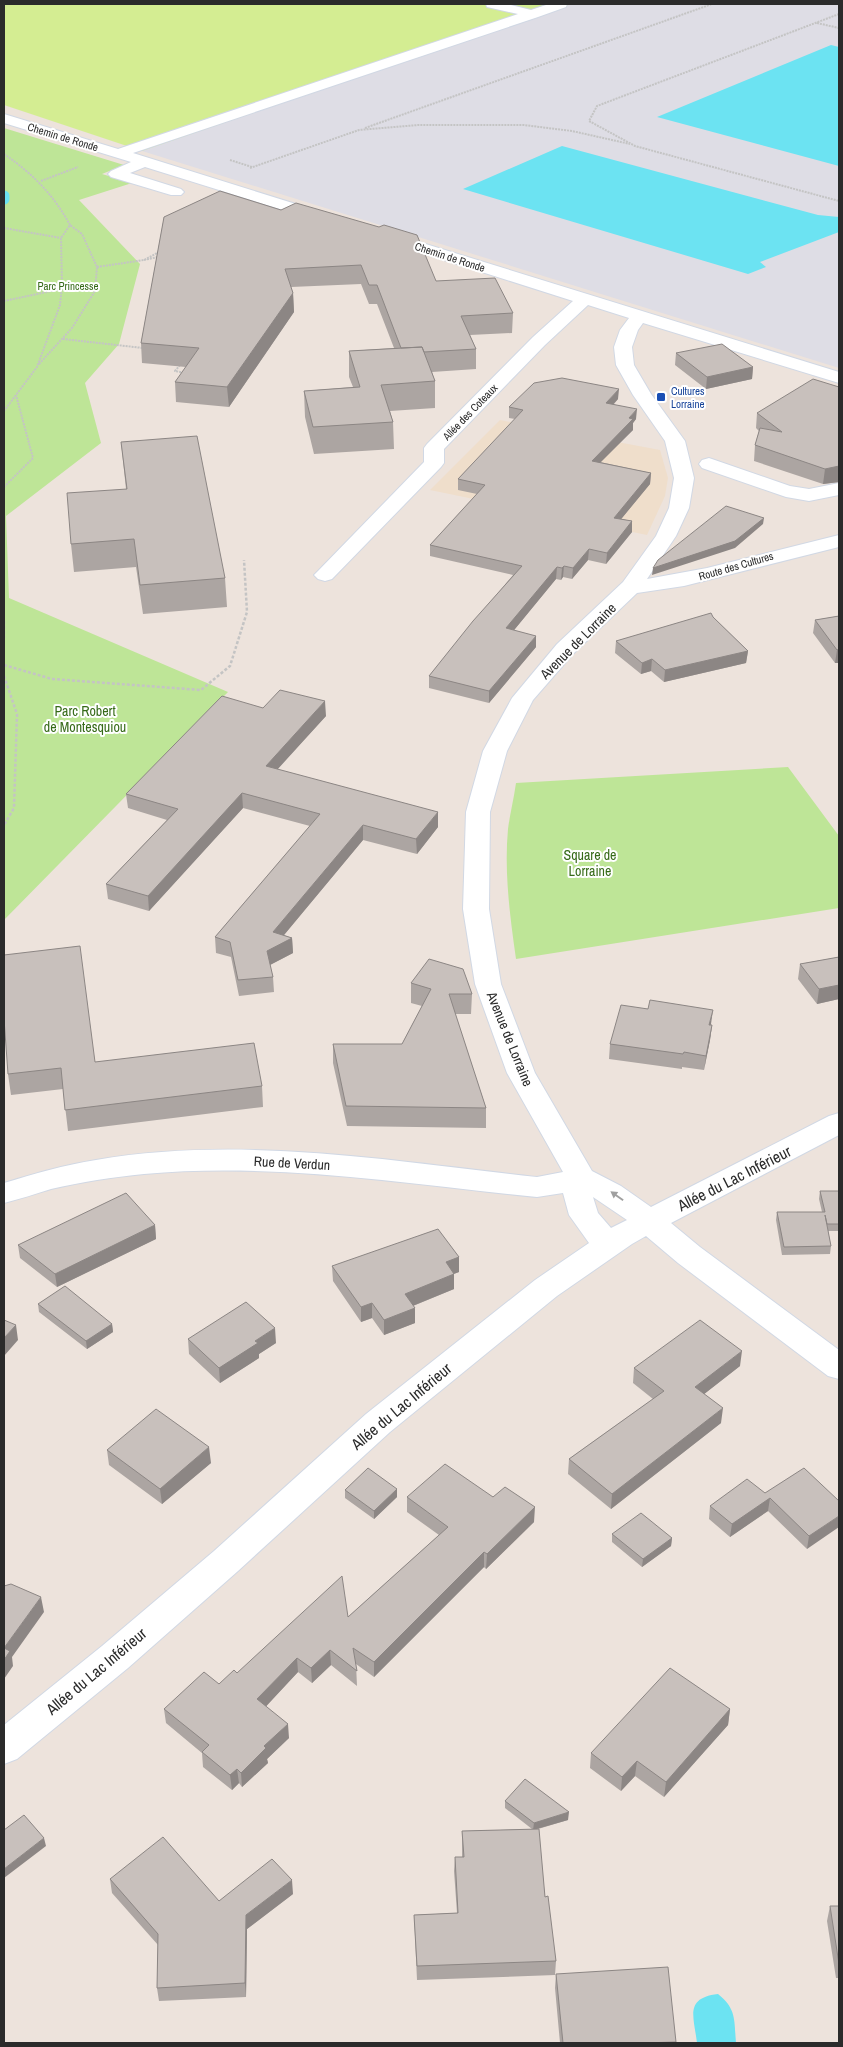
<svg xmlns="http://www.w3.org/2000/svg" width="843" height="2047" viewBox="0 0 843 2047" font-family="'Archivo Narrow',sans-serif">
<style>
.industrial{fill:#dedde5}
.education{fill:#efdecb}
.green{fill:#bee597}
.pitch{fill:#d4ed92}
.water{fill:#6ce3f2}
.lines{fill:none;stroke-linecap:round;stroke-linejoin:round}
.stream{stroke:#6ce3f2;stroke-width:11}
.minor-casing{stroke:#d1d8e4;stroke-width:2}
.path-far1{stroke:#c4c4c4;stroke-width:2;stroke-dasharray:2 1;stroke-linecap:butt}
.path{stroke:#c4c4c4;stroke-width:2.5;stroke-dasharray:3 2;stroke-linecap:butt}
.minor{fill:#fff;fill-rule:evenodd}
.wall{fill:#aca5a2}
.shaded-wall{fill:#8c8684}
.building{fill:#c8c0bc;stroke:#8c8684}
.oneway{fill:#a0a0a0}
.transit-dot{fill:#1a4fb4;stroke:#fff;stroke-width:2}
.labels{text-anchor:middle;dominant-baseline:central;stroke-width:4;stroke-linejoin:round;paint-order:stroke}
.far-street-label{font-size:11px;fill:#2b2b2b;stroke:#fff}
.far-park-label{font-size:11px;fill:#366a18;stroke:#fff}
.far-transit-label{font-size:11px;fill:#164399;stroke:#fff;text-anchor:start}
.street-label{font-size:14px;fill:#2b2b2b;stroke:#fff}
.park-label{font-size:14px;fill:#366a18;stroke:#fff}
.near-street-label{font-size:16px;fill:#2b2b2b;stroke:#fff}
</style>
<rect width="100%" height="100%" fill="#ede3dc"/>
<!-- industrial -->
<path class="industrial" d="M571,4H839V368L142,151Z"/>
<!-- education -->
<path class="education" d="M500,420L660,450L668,478L665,496L647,535L430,490Z"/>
<!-- green -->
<path class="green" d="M4,128L124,165L102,174L132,183L79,200L140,264L119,344L85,383L101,443L6,516L9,598L228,692L4,920Z
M788,767L839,836V908L516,959C510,916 504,873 508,829C510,813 514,798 516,783Z"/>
<!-- pitch -->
<path class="pitch" d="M4,4H571L142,151L4,105Z"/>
<!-- water -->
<path class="water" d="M831,45L839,47V166L657,117Z
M562,146L818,215L839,217V232L760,262L766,267L748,274L463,189Z
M718,1994C737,2009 734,2021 736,2043H697C694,2017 684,1998 718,1994Z"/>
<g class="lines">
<!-- stream -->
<path class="stream" d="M4,196V199"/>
<!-- minor casing -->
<g class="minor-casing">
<path id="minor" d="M486,4H507L531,10L549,4H567L566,7L538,17L133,153L331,215L333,218L331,221L325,223L145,167L130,173L181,189L184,192L181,195H171L111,177L108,174L111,171L131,162L4,123V114L118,149L518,14L487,7Z
M387,232L839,372V383L643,323L638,330L632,347L634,365L651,394L685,441L694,478L689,508L676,536L647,579L707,568L839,535V547L684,586L637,593L573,654L533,700L507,751L490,812L489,909L501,984L535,1073L592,1171L621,1186L651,1207L829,1116L839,1113V1135L671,1223L700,1247L839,1350V1379L828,1376L678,1263L646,1236L632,1244L557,1296L390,1432L238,1571L128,1668L17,1759L4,1764V1725L102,1646L214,1551L366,1414L535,1280L589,1243L569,1215L563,1193L537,1197C406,1184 276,1162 144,1174C113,1177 81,1182 51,1189C35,1194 20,1199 4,1203V1183C34,1174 64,1165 96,1160C242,1135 391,1161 537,1177L563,1172L507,1073L475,984L463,909L466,812L483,751L512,698L557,644L623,582L656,536L669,508L674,478L665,441L633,395L616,365L614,347L620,330L629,318L588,305L545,345L444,449V463L441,467L332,579L325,581L318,579L314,575L318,571L424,462V448L427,444L533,337L573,301L381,240L379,237L381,234ZM593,1197L627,1220L611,1228L598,1213Z
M709,458L790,486L809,489L839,483V495L809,501L786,497L702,468L699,464L702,460Z"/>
</g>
<!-- path-far1 -->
<path class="path-far1" d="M839,14L597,106L589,121L635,146L839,201
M817,23L839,28
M365,128L712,4
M4,154C33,174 53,194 70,225L61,238L62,285L60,305L37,367L4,411
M230,160L252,167
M250,168L359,130L418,125H524L572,131L630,144
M41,181L78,167
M4,228L61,238
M144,260L158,257
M97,267L144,260L159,252
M4,301L61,289
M63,339L143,348
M39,364L72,328L95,291L97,267L82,234L70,225
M180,365L175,371L185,373
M4,487L33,458L16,395"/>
<!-- path -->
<path class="path" d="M4,621V638
M4,665L52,679L201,690L230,666L247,612L244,560
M4,676L17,714L14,808L4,825"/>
<!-- minor -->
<use href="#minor" class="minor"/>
</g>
<!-- wall -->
<path class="wall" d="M164,217L436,281L513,313L512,333L470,335L476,349V369L432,372L435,381V408L390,411L393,422L394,449L314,454L305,417L304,391L353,387L349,377V351L394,348L377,304H369L361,284L291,287L293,293L294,312L229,407L176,402L175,382L186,367L142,363L141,343Z
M676,353L753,367L752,379L706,389L675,365Z
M839,387V482L823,484L754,461L755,445L759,431L756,428L757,413Z
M618,399L614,404L636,419L633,423V430L600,462L651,473L650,484L621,519L632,521V532L606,564L588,560L572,579L563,577L561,580L556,579L514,630L536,647L489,703L429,688V676L513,575L430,556V545L477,494L458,490V479L515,419L509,418V407Z
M121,442L225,578L227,607L143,614L136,567L74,572L71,544L126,489Z
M839,616V663H835L813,633L815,620Z
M713,617L748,651L746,663L664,682L651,671L641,674L615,653L616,641Z
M263,708L326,716L277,769L438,827L417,854L363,840L284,935L292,938L293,953L270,965L273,977L274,992L239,996L231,957L216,953L215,937L310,826L243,808L149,911L108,899L106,884L167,820L128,808L126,794Z
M839,957V999L817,1004L798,979L800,964Z
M411,983L472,994L471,1014H455L486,1108V1128L347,1126L333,1063V1044H402L422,1006L411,1003Z
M712,1025L710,1040L704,1070L682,1067V1069L609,1059L610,1044Z
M95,1062L262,1086L263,1107L68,1131L63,1089L11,1095L8,1074Z
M820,1191H839V1231H828L831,1246L830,1254L782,1255L776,1220L777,1212H822L819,1199Z
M155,1225L156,1239L57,1287L20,1258L18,1245Z
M459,1257V1272L454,1274V1289L413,1306L415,1323L384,1335L372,1318L361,1322L333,1281L332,1266Z
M38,1304L112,1324L113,1332L87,1349L39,1312Z
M188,1339L276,1343L259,1354V1358L220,1383L189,1354Z
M740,1366L704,1394L721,1423L611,1509L568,1474L569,1459L653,1399L633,1383L634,1368Z
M107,1450L211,1463L162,1504L109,1465Z
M345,1490L397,1497L374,1519L345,1498Z
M765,1493L839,1501L807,1549L768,1511L730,1537L709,1519L710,1506Z
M407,1497H493L534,1522L486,1569L484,1567L374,1677L356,1664L357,1686L331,1665L312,1683L298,1672L266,1706L289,1738L267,1759L268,1763L242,1787L239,1783L232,1790L203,1767L202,1753L166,1723L164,1709L219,1684L237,1673L348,1617L439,1535L407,1512Z
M612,1534L672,1538L671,1546L642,1567L612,1542Z
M730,1709L728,1725L664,1797L635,1776L621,1791L590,1768L591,1753Z
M505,1801L568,1820L538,1829L545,1897L556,1961L555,1975L417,1980L414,1915L457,1913L454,1871L455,1857H462V1831L532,1829L505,1808Z
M110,1879L219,1901L293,1894L247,1929L246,1997L159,2001L157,1988L158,1945L112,1893Z
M830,1906H839V1978H836L827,1921Z
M556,1974L676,2042L675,2043H560L555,1988Z"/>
<!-- shaded-wall -->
<path class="shaded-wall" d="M293,293L294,312L229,407L227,387Z
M753,367L752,379L706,389L707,377Z
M619,389L618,399L605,413L606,403Z
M637,409L636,419L633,423V430L591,472L592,461Z
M839,466V482L823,484L825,469Z
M651,473L650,484L613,529L614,518Z
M764,518L763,524L735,548L652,575L653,568Z
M632,521V532L606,564L607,553Z
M589,549L588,560L572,579L573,568Z
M564,566L563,577L561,580L562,568Z
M557,567L556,579L506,640V628Z
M536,636V647L489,703V691Z
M839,649V663H835L837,650Z
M748,651L746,663L664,682L665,670Z
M652,659L651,671L641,674L642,663Z
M325,701L326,716L267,781L266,766Z
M242,793L243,808L149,911L148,896Z
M438,812V827L417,854L416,839Z
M363,825V840L274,947L292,938L293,953L268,966L267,951L273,932Z
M839,985V999L817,1004L819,989Z
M713,1010L711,1024L708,1039L709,1025Z
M712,1025L710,1040L704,1070L706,1056Z
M155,1225L156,1239L57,1287L55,1274Z
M459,1257V1272L445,1277L446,1262Z
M454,1274V1289L405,1309V1294Z
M372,1303V1318L361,1322V1307Z
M415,1308V1323L384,1335V1320Z
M112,1324L113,1332L87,1349L86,1341Z
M16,1325L18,1340L4,1356V1338Z
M275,1328L276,1343L259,1354V1358L220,1383L219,1368L255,1341Z
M742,1351L740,1366L694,1402L695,1387Z
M723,1408L721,1423L611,1509L612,1494Z
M209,1447L211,1463L162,1504L160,1489Z
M397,1489V1497L374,1519V1511Z
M770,1498L768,1511L730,1537L732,1524Z
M535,1507L534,1522L486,1569L487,1554Z
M839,1516V1527L807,1549L809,1536Z
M672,1538L671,1546L642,1567L643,1559Z
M484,1552V1567L374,1677V1662Z
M41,1597L44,1612L12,1657L13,1666L4,1679V1648Z
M330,1650L331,1665L312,1683L311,1668Z
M297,1658L298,1672L259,1714L257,1699Z
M730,1709L728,1725L664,1797L666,1782Z
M288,1724L289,1738L267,1759L268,1763L242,1787L241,1773L264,1746Z
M637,1761L635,1776L621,1791L622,1777Z
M237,1769L239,1783L232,1790L230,1775Z
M569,1812L568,1820L533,1830L534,1823Z
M44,1838L46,1846L4,1878V1869Z
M292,1880L293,1894L247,1929L246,1997L245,1983L246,1915Z"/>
<!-- building -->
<path class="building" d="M220,191L281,210L296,203L379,227L384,225L417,235L436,281L495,278L513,313L461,316L476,349L424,352L422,347L401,348L377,285H369L361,265L285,269L293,293L227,387L175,382L199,348L141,343L164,217Z
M722,344L753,367L707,377L676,353Z
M422,347L435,381L381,385L393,422L313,427L304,391L360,387L349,351Z
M562,378L619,389L606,403L637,409L629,418L633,419L592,461L651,473L614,518L632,521L607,553L589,549L573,568L564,566L562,568L557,567L506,628L536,636L489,691L429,676L473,621L522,566L430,545L485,485L458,479L523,410L509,407L534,383Z
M813,379L839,387V466L825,469L755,445L760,428L782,432L757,413Z
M197,436L225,578L140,585L134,539L71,544L67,493L127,489L121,442Z
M726,506L764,518L735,541L653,568L658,560Z
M711,613L713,617L748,651L665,670L652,659L642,663L616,641Z
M839,616V649L837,650L815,620Z
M280,690L325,701L266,766L438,812L416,839L363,825L273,932L292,938L267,951L273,977L238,980L230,942L215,937L320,814L242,793L148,896L106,884L178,809L126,794L222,696L263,708Z
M80,946L95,1062L254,1043L262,1086L65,1110L61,1068L8,1074L4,1019V955Z
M839,957V985L819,989L800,964Z
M429,959L463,969L472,994H449L486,1108L346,1106L333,1044H402L431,989L411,983Z
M650,1000L713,1010L709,1025H712L706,1056L684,1052L683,1054L610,1044L621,1005L648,1009Z
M820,1191H839V1224H827L825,1215L831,1246L784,1247L777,1212H825Z
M126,1193L155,1225L55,1274L18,1245Z
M438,1229L459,1257L446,1262L454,1274L405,1294L415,1308L384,1320L372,1303L361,1307L332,1266Z
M65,1286L112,1324L86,1341L38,1304Z
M246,1302L275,1328L255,1341L258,1343L219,1368L188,1339Z
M4,1320L16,1325L4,1338Z
M700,1320L742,1351L695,1387L723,1408L612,1494L569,1459L664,1391L634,1368Z
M156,1409L209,1447L160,1489L107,1450Z
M445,1464L493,1497L505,1487L535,1507L487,1554L484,1552L374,1662L353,1648L357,1671L330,1650L311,1668L297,1658L257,1699L288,1724L264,1746L266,1748L241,1773L237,1769L230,1775L202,1752L209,1745L164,1709L204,1672L219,1684L234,1670L237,1673L342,1576L348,1617L448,1527L407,1497Z
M368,1468L397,1489L374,1511L345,1490Z
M804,1468L839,1501V1516L809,1536L770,1498L732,1524L710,1506L747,1479L765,1493Z
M641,1513L672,1538L643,1559L612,1534Z
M11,1584L41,1597L4,1648L10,1651L4,1660V1586Z
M670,1668L730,1709L666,1782L637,1761L622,1777L591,1753Z
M525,1779L569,1812L534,1823L505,1801Z
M24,1815L44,1838L4,1869V1830Z
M539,1829L545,1897L548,1896L556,1961L417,1966L414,1915L458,1913L455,1857H464L462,1831Z
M163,1837L219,1901L272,1859L292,1880L246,1915L245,1983L157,1988L158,1934L110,1879Z
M830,1906H839V1964Z
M668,1967L676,2042L641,2043H563L556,1974Z"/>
<!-- one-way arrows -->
<defs><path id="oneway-solid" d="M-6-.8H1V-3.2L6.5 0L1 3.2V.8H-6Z" transform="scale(1.25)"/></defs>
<use class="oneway" href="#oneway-solid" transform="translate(617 1196) rotate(-145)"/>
<!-- markers -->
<rect class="transit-dot" x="656" y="392" width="10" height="10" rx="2.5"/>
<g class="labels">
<!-- far-street labels -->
<g class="far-street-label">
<text transform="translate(63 137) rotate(17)">Chemin de Ronde</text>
<text transform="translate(450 257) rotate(18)">Chemin de Ronde</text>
<text transform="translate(470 412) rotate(-46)">Allée des Coteaux</text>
<text transform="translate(736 566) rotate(-16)">Route des Cultures</text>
</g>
<!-- far-park labels -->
<g class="far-park-label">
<text x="68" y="286">Parc Princesse</text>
</g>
<!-- far-transit labels -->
<g class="far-transit-label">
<text x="671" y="391">Cultures<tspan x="671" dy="13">Lorraine</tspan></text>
</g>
<!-- street labels -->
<g class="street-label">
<text transform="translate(578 641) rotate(-45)">Avenue de Lorraine</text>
<text transform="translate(510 1039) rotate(68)">Avenue de Lorraine</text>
<text transform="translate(292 1163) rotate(3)">Rue de Verdun</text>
</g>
<!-- park labels -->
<g class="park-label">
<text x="85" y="711">Parc Robert<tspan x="85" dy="16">de Montesquiou</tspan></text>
<text x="590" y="855">Square de<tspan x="590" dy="16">Lorraine</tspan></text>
</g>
<!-- near-street labels -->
<g class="near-street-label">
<text transform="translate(734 1178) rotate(-27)">Allée du Lac Inférieur</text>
<text transform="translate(401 1406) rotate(-40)">Allée du Lac Inférieur</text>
<text transform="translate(96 1671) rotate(-40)">Allée du Lac Inférieur</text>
</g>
</g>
<!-- border -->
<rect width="843" height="2047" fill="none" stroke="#2b2b2b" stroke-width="10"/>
</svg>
